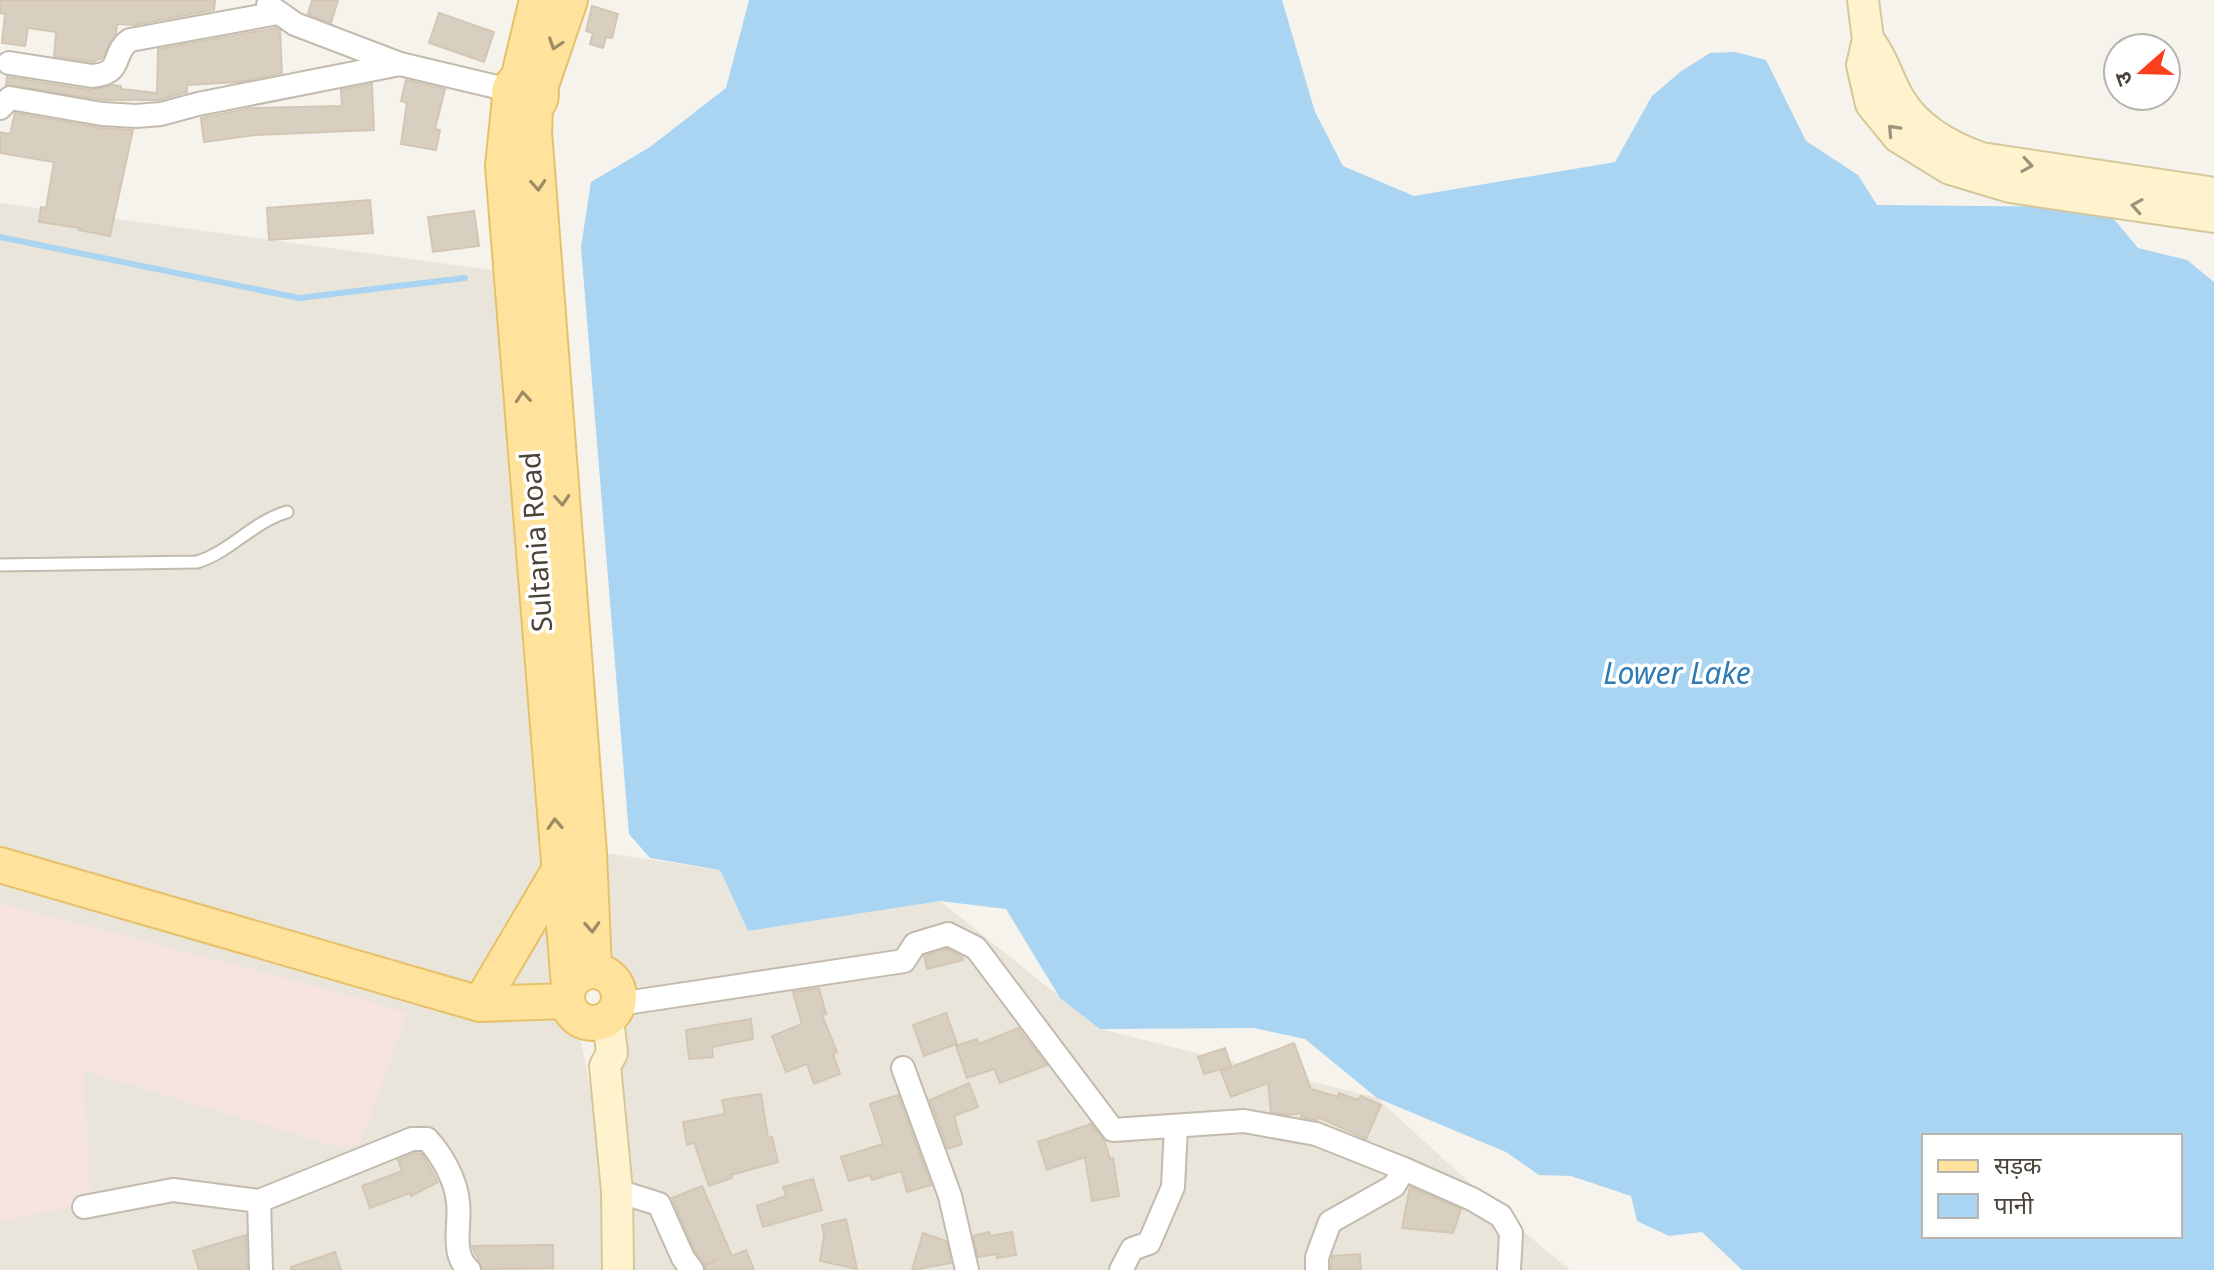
<svg xmlns="http://www.w3.org/2000/svg" width="2214" height="1270" viewBox="0 0 2214 1270" font-family="'Noto Sans','Noto Sans Devanagari',sans-serif">
<style>
.residential{fill:#eae5da}
.medical{fill:#f6e3e0}
.water{fill:#a9d4f2;fill-rule:evenodd}
.lines{fill:none;stroke-linecap:round;stroke-linejoin:round}
.stream{stroke:#a9d4f2;stroke-width:6}
.building{fill:#d8cfc1;stroke:#d3c7b4;stroke-width:2}
.lane-casing{stroke:#c2bbae;stroke-width:15}
.street-casing{stroke:#c2bbae;stroke-width:26}
.secondary-casing{stroke:#d6c79b;stroke-width:34}
.primary-casing{stroke:#e6c16a;stroke-width:38}
.lane{stroke:#fff;stroke-width:11}
.street{stroke:#fff;stroke-width:22}
.secondary{stroke:#fff3cd;stroke-width:30}
.primary{stroke:#ffe39c;stroke-width:34}
.oneway{stroke:#9c8c66}
.oneway2{stroke:#9c937c}
.labels{text-anchor:middle;dominant-baseline:central;stroke-width:7;stroke-linejoin:round;paint-order:stroke}
.street-label{font-size:28px;fill:#4b4439;stroke:#fff}
.water-label{font-size:30px;font-style:italic;fill:#2e7ab2;stroke:#fff}
</style>
<rect width="100%" height="100%" fill="#f6f3ec"/>
<!-- residential -->
<path class="residential" d="M0,203L513,273L577,1018L618,1238L617,1008L585,850L720,870L748,931L940,901L1100,1029L1377,1098L1520,1229L1570,1270H0Z"/>
<!-- medical -->
<path class="medical" d="M0,903L360,998L407,1014L360,1145L338,1147L84,1071L90,1202L0,1222Z"/>
<!-- water -->
<path class="water" d="M749,0H1282L1315,112L1343,166L1414,196L1615,162L1652,96L1680,72L1710,53L1735,52L1766,60L1806,141L1858,175L1877,205L2104,207L2138,248L2187,260L2214,282V1270H1742L1702,1232L1669,1236L1637,1221L1631,1196L1571,1176L1539,1175L1506,1152L1377,1098L1305,1039L1254,1028L1100,1029L1060,998L1006,909L940,901L748,931L720,870L650,858L629,834L581,247L591,182L650,147L726,88ZM1924,1136H2180V1236H1924Z"/>
<g class="lines">
<!-- stream -->
<path class="stream" d="M0,237L299,298L465,278"/>
</g>
<!-- building -->
<path class="building" d="M0,0H215L214,10L134,25L117,24L116,34L102,58L92,62L54,56L56,32L28,28L25,46L2,43L5,14L0,13Z
M312,0H338L331,23L308,14Z
M592,6L618,14L612,38L606,37L603,48L590,44L593,33L586,31Z
M439,13L494,32L484,62L429,43Z
M276,28L280,30L282,73L239,82L187,85V92L159,100H104L6,85L7,77L90,90L112,85L121,86V89L157,93L158,49Z
M406,80L445,89L435,129L440,130L436,150L401,144L407,103L401,101Z
M372,84L374,130L255,135L204,142L201,118L251,108L342,106L341,90Z
M15,113L100,128L133,130L110,236L79,230L80,228L39,222L41,207L46,208L54,162L0,153V132L10,134Z
M370,200L373,233L269,240L267,208Z
M474,211L479,246L433,252L428,217Z
M947,949L962,957L963,960L927,969L924,956Z
M819,988L826,1014L822,1015L837,1052L833,1054L840,1074L814,1084L807,1064L786,1072L772,1036L802,1024L793,992Z
M946,1013L957,1044L924,1056L913,1025Z
M751,1019L753,1039L712,1047L713,1057L689,1059L686,1030Z
M1018,1028L1047,1065L1000,1083L994,1069L967,1078L956,1046L977,1039L979,1044Z
M1294,1043L1311,1089L1338,1097L1339,1093L1358,1100L1361,1096L1381,1105L1366,1139L1318,1117L1317,1120L1301,1117L1303,1113L1287,1115L1271,1112L1268,1083L1231,1097L1221,1071Z
M1225,1048L1231,1066L1204,1074L1198,1057Z
M969,1083L978,1107L954,1116L962,1144L948,1149L930,1100Z
M761,1094L768,1138L772,1137L778,1162L731,1175L732,1178L709,1186L694,1143L687,1145L683,1122L725,1114L722,1100Z
M898,1095L931,1185L907,1192L901,1171L872,1180L870,1175L849,1181L841,1157L883,1144L870,1104Z
M1091,1124L1104,1140L1110,1159L1113,1158L1119,1196L1092,1201L1085,1157L1047,1170L1038,1142Z
M415,1153L422,1154L438,1182L411,1196L410,1193L370,1208L362,1186L402,1171L398,1160Z
M813,1179L822,1210L763,1227L757,1206L786,1196L783,1187Z
M702,1186L732,1256L746,1250L754,1270H706L705,1266L718,1259L705,1265L695,1251L672,1198Z
M1410,1187L1461,1209L1453,1233L1402,1228Z
M846,1219L857,1269L820,1261L824,1236L822,1225Z
M989,1232L990,1236L1012,1232L1016,1255L997,1258L996,1254L978,1257L973,1236Z
M923,1233L946,1241L951,1263L912,1270Z
M246,1235L247,1270H199L193,1251Z
M553,1245V1268L483,1269L472,1246Z
M335,1252L341,1270H291V1267Z
M1360,1254L1361,1270H1331L1332,1256Z"/>
<g class="lines">
<!-- lane casing -->
<g class="lane-casing">
<path id="lane" d="M0,565L197,562C232,551 252,522 287,512"/>
</g>
<!-- street casing -->
<g class="street-casing">
<path id="street" d="M268,5L295,24L400,64L510,90
M9,63L92,76C125,73 110,54 130,40L278,13
M0,108L10,98L102,114L136,116L161,114L198,104L400,64
M619,1004L904,961L915,944L948,934L976,948L1113,1130L1244,1121L1316,1134L1404,1169L1472,1199L1501,1216L1511,1233L1509,1270
M903,1068L950,1196L967,1270
M617,1191L659,1204L683,1258L692,1270
M259,1201L261,1270
M84,1207L173,1190L259,1201L412,1139H427C442,1155 456,1180 458,1202C461,1225 450,1253 469,1270
M1121,1270L1132,1249L1149,1243L1173,1187L1176,1127
M1317,1270V1257L1330,1222L1394,1186L1404,1169"/>
</g>
<!-- secondary casing -->
<g class="secondary-casing">
<path id="secondary" d="M1863,0L1868,39L1862,65L1871,104L1898,137L1950,169L2010,187L2214,217
M1868,39C1885,61 1887,79 1900,100C1918,130 1950,147 1981,158L2214,193
M608,1018L612,1053L605,1066L617,1191L618,1270"/>
</g>
<!-- primary casing -->
<g class="primary-casing">
<path id="primary" d="M509 94a16 16 0 1 1 32 0a16 16 0 1 1-32 0Z
M518,80L537,0
M540,88L570,0
M510,98L503,166L569,986
M535,107L534,131L589,853L594,970
M0,865L480,1004L566,1001
M567 997a26 26 0 1 1 52 0a26 26 0 1 1-52 0Z
M480,1004L558,872"/>
</g>
<!-- lane -->
<use href="#lane" class="lane"/>
<!-- street -->
<use href="#street" class="street"/>
<!-- secondary -->
<use href="#secondary" class="secondary"/>
<!-- primary -->
<use href="#primary" class="primary"/>
</g>
<!-- one-way arrows -->
<defs><path id="oneway-chevron" d="M-2-3.5L2.5 0L-2 3.5" fill="none" stroke-width="1.6" stroke-linecap="round" stroke-linejoin="round" transform="scale(2)"/></defs>
<g class="oneway">
<use href="#oneway-chevron" transform="translate(555 44) rotate(109)"/>
<use href="#oneway-chevron" transform="translate(538 185) rotate(86)"/>
<use href="#oneway-chevron" transform="translate(523 397) rotate(-95)"/>
<use href="#oneway-chevron" transform="translate(562 500) rotate(86)"/>
<use href="#oneway-chevron" transform="translate(555 824) rotate(-93)"/>
<use href="#oneway-chevron" transform="translate(592 927) rotate(87)"/>
</g>
<g class="oneway2">
<use href="#oneway-chevron" transform="translate(1893 130) rotate(-133)"/>
<use href="#oneway-chevron" transform="translate(2027 165) rotate(9)"/>
<use href="#oneway-chevron" transform="translate(2137 206) rotate(-171)"/>
</g>
<g class="labels">
<!-- street labels -->
<g class="street-label">
<text transform="translate(535 542) rotate(-94)">Sultania Road</text>
</g>
<!-- water labels -->
<g class="water-label">
<text x="1677" y="672">Lower Lake</text>
</g>
</g>
<!-- legend -->
<rect x="1922" y="1134" width="260" height="104" fill="#ffffff" stroke="#b7b4b0" stroke-width="2"/>
<rect x="1938" y="1160" width="40" height="12" fill="#ffe39c" stroke="#b7b4b0" stroke-width="2"/>
<text x="1994" y="1174" font-size="24" fill="#4b4439">सड़क</text>
<rect x="1938" y="1194" width="40" height="24" fill="#a9d4f2" stroke="#b7b4b0" stroke-width="2"/>
<text x="1994" y="1214" font-size="24" fill="#4b4439">पानी</text>
<!-- north arrow -->
<g transform="translate(2142 72) rotate(250)"><circle r="38" fill="#ffffff" stroke="#b7b4b0" stroke-width="2"/>
<path d="M0-6L14 30L0 20L-14 30Z" fill="#fc3f1d"/>
<text y="-12" font-size="22" font-weight="bold" text-anchor="middle" fill="#4b4439">उ</text>
</g>
</svg>
